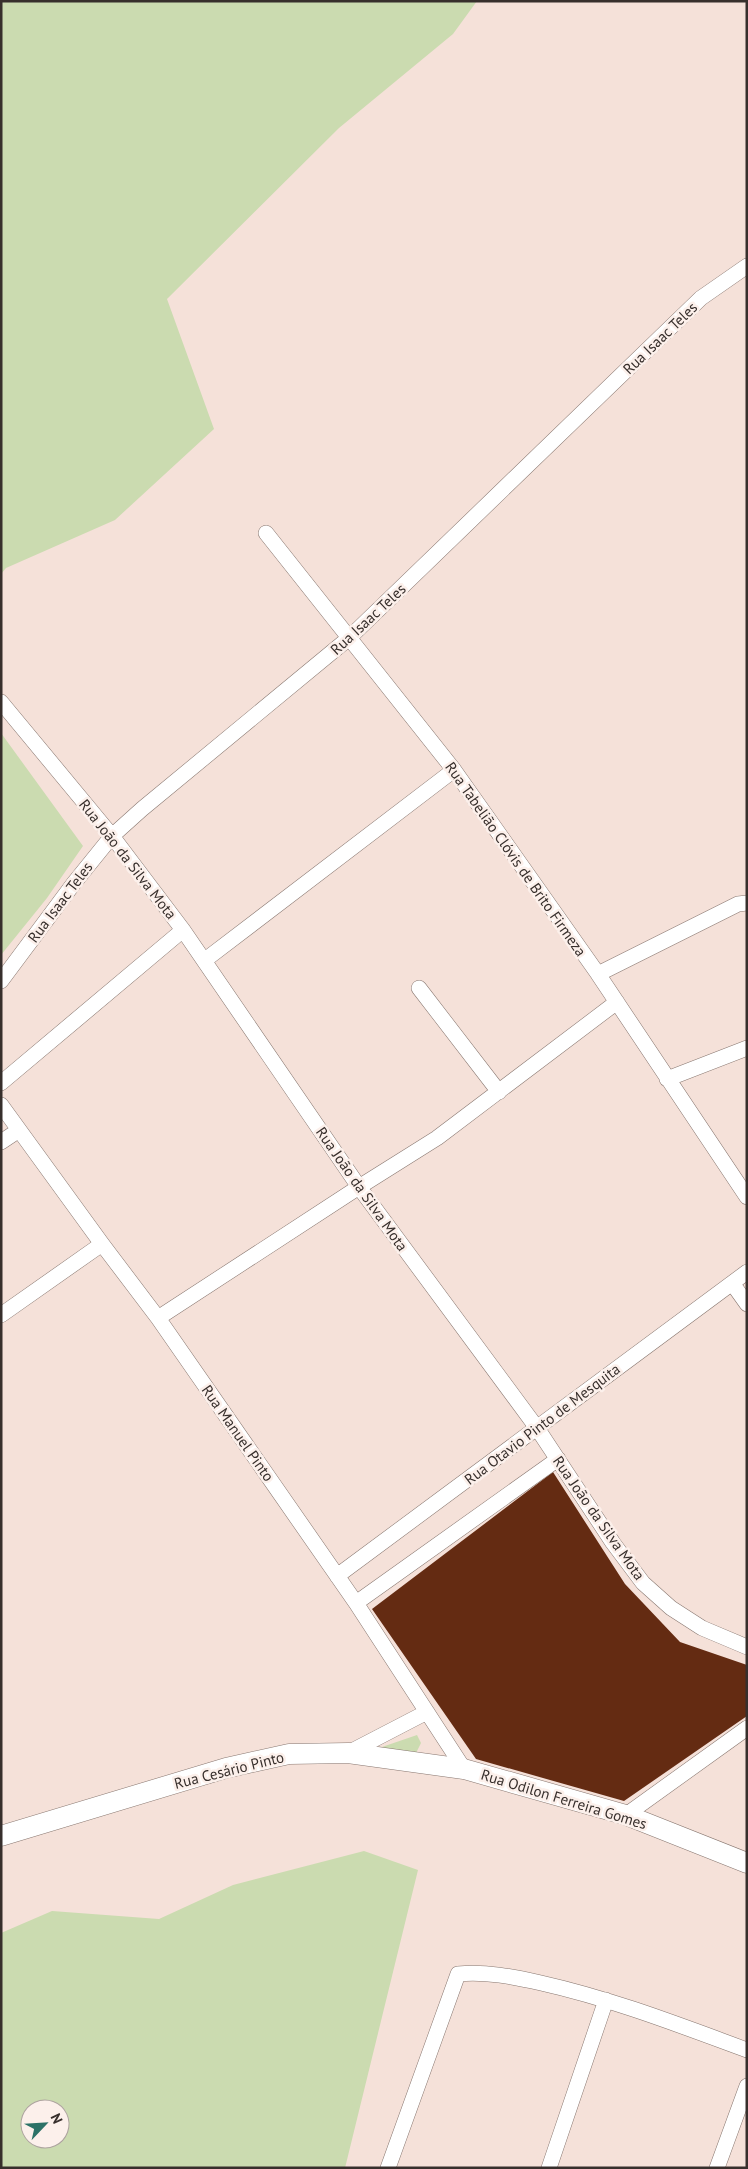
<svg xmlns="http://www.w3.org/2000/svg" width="748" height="2169" viewBox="0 0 748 2169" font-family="'PT Sans',sans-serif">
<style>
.green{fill:#cbdbb0;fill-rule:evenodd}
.building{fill:#642b12}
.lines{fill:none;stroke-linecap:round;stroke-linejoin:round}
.minor-casing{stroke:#887770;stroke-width:16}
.tertiary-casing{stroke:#887770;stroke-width:21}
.minor{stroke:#fff;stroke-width:15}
.tertiary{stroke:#fff;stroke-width:20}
.labels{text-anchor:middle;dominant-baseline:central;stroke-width:5;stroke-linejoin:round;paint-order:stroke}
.street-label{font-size:15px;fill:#372f2c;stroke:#fcf0eb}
</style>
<rect width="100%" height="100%" fill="#f5e1d9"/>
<!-- green -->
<path class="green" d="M1,1H477L453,34L339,128L167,299L214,429L115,520L6,568L1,574Z
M1,733L83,846L47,898L1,955Z
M417,1735L421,1743L416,1753L379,1748Z
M364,1851L418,1870L345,2168H1V1933L52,1911L159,1919L233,1885ZM30,2109H60V2139H30Z"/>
<!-- building -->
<path class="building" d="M553,1472L625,1584L680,1642L747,1665V1716L624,1801L476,1759L372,1609Z"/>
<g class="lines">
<!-- minor casing -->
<g class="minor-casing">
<path id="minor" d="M266,533L454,770L598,974L747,1197
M1,702L112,836L183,930L359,1187L537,1428L613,1543L643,1583L671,1608L702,1628L747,1647
M205,960L454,770
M598,974L738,904L747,903
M1,981L74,883L112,836L142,809L349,638L701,298L747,266
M419,988L499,1092
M667,1079L747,1048
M1,1083L183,930
M1,1105L102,1244L158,1318L356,1603L464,1769
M1,1142L19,1130
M732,1283L747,1304
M1,1315L102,1244
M158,1318L359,1187L437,1138L617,1002
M337,1576L747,1272
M356,1603L558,1459
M348,1753L427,1712
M626,1815L747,1728
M388,2168L458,1974C485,1971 514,1977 541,1983C612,1999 679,2025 747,2050
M549,2168L606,2000
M717,2168L747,2086"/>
</g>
<!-- tertiary casing -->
<g class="tertiary-casing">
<path id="tertiary" d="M1,1836L226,1768L289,1754L348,1753L464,1769L626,1815L747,1863"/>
</g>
<!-- minor -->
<use href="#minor" class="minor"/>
<!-- tertiary -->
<use href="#tertiary" class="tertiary"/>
</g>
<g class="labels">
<!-- street labels -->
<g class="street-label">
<text transform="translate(660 338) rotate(-44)">Rua Isaac Teles</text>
<text transform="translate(368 619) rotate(-43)">Rua Isaac Teles</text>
<text transform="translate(128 859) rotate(52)">Rua João da Silva Mota</text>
<text transform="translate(516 859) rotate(55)">Rua Tabelião Clóvis de Brito Firmeza</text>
<text transform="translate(60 902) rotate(-53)">Rua Isaac Teles</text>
<text transform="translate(362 1189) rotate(55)">Rua João da Silva Mota</text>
<text transform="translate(542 1424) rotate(-37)">Rua Otavio Pinto de Mesquita</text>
<text transform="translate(238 1433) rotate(55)">Rua Manuel Pinto</text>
<text transform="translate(599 1518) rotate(55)">Rua João da Silva Mota</text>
<text transform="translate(229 1770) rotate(-14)">Rua Cesário Pinto</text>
<text transform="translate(564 1799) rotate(17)">Rua Odilon Ferreira Gomes</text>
</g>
</g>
<!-- border -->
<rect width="748" height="2169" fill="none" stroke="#372f2c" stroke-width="5"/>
<!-- north arrow -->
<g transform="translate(45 2124) rotate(65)"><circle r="24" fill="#fcf0eb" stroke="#ada39f"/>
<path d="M0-4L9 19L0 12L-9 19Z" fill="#2c7267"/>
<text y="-8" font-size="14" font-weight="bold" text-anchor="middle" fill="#372f2c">N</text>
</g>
</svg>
